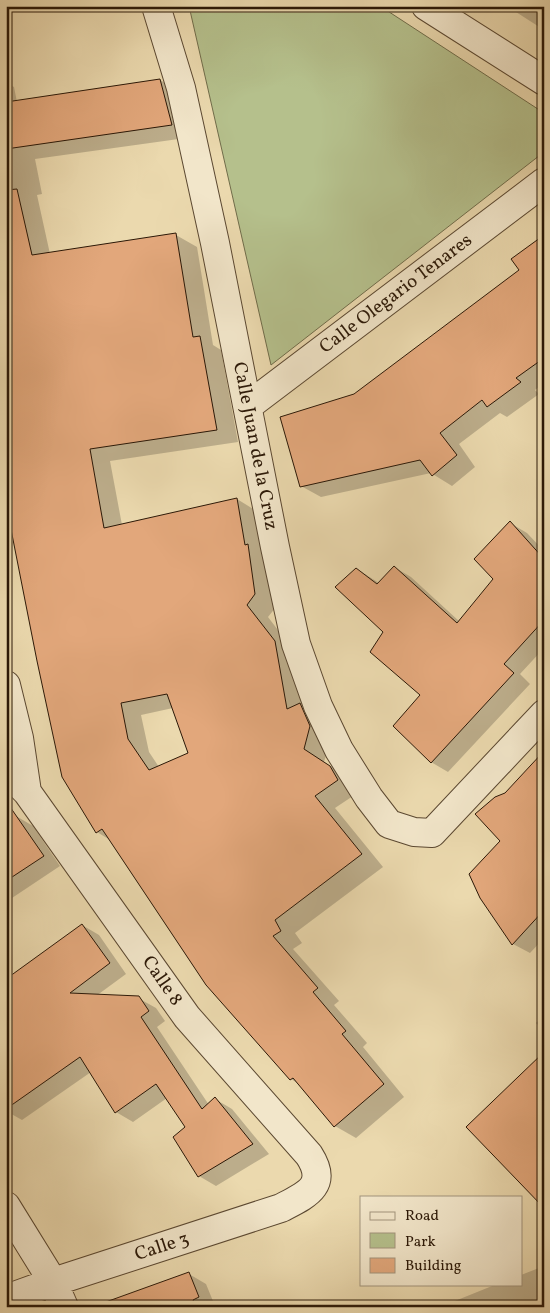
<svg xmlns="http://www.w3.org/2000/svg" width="550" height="1313" viewBox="0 0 550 1313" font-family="Vollkorn,serif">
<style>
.green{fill:#b5c08c;stroke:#706c4a}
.shadow{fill:#0003;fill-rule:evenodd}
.building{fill:#e2a77b;stroke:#2b1807;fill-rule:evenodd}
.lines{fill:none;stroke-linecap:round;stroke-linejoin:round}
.minor-casing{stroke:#5b4831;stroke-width:30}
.minor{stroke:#f2e6ca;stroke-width:28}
.labels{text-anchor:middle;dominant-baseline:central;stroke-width:5;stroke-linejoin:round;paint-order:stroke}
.street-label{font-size:19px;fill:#2b1807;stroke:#f2e6ca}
</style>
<rect width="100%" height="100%" fill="#ebd9ae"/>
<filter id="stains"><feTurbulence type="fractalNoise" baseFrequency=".004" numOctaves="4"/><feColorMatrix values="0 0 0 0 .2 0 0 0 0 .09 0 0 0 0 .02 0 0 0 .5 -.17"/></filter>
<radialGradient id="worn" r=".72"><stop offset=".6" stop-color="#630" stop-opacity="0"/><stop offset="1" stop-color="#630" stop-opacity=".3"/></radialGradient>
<!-- green -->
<path class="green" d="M189,6H380L544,113V152L271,365Z"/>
<!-- shadow -->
<path class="shadow" d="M520,6H544V30L516,12Z
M160,80L181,92L193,137L35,159L42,194L37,195L50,254L176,235L197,247L213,345L221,350L238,442L110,461L122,525L237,499L258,512L276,607L268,617L296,654L331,739L324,762L352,779L359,792L335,808L383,867L295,933L302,943L293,949L339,1001L334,1005L367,1043L363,1047L404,1097L356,1138L335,1126L299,1084L291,1079L110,840L97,832L6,497V82L14,87L17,102ZM173,708L190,753L159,767L149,752L141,715Z
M544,237V383L535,390L539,394L507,417L500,413L459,444L475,467L452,486L431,473L321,497L301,486L355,395L521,270Z
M510,523L527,533L544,551V648L520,674L530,684L448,772L431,762L422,695L384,632L357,569L379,583L394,567L411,577L460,622L494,579Z
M544,753V938L530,953L513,944L502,841L506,794Z
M16,816L33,826L60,866L6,902V822Z
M82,925L99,935L126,974L96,996L138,998L156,1008L165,1021L157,1027L209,1105L215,1099L232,1109L269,1154L216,1186L199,1176L187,1128L167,1098L133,1122L116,1112L91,1072L22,1120L6,1111V969L11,976Z
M544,1015V1031L536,1023Z
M544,1266V1307H440L497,1284H521V1275Z
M189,1274L206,1284L215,1306L131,1307Z"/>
<!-- building -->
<path class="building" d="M160,79L172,125L6,149V102Z
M17,189L32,255L176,233L193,337L200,336L217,430L90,449L104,528L237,498L245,545L248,544L255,594L247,605L275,641L287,709L300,703L310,726L304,749L330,766L338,780L315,796L362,854L275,920L281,931L273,936L318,988L313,992L346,1031L342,1034L384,1084L334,1127L293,1078L290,1080L206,985L102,829L96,833L62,777L37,661L6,504V190ZM167,694L188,753L149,770L128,739L121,703Z
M544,235V358L516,378L521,382L487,407L482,400L440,433L457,455L432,476L420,460L300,487L280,417L354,394L519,270L511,259Z
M510,521L544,559V620L504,664L514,673L431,763L393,726L420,695L370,652L383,632L335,587L356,568L377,584L394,566L457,623L493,579L474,559Z
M544,751V910L512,945L480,898L469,874L500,841L475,814L495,797L505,793Z
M6,801L44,856L6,881Z
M82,924L110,963L70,993L139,996L149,1011L141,1017L202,1109L215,1097L253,1144L198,1177L173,1137L185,1127L156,1084L115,1113L80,1057L6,1109V979Z
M544,1052V1208L466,1127Z
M189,1272L199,1297L193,1300L196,1307H103V1303Z"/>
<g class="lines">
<!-- minor casing -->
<g class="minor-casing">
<path id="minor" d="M156,6L181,88L215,243L275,547L296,644L318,706L339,750L369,798L389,824L414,832L432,833L544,714
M426,6L544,81
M248,406L544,182
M6,685L19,738L27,792
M6,771L27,792L187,1017L309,1155C329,1186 306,1195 281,1208L53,1282L6,1299
M6,1206L53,1282L64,1307"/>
</g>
<!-- minor -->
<use href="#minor" class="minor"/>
</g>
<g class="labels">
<!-- street labels -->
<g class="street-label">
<text transform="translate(396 294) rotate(-37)">Calle Olegario Tenares</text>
<text transform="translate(255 446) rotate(79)">Calle Juan de la Cruz</text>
<text transform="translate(162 981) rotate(55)">Calle 8</text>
<text transform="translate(162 1247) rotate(-18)">Calle 3</text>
</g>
</g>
<!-- margin -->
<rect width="550" height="1313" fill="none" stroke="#ebd9ae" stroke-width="25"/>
<rect x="8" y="8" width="535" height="1298" fill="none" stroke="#2b1807" stroke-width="2.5"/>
<rect x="12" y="12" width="525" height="1288" fill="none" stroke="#2b1807"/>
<!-- legend -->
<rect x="360" y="1196" width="162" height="90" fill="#f2e6ca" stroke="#a2947c"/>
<rect x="370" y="1212" width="25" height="8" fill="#f2e6ca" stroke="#a2947c"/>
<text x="405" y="1220" font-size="15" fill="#2b1807">Road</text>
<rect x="370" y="1233" width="25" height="15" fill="#b5c08c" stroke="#a2947c"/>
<text x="405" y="1246" font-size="15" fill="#2b1807">Park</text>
<rect x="370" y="1258" width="25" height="15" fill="#e2a77b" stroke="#a2947c"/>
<text x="405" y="1270" font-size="15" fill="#2b1807">Building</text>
<rect width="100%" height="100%" filter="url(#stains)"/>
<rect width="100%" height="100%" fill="url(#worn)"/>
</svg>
